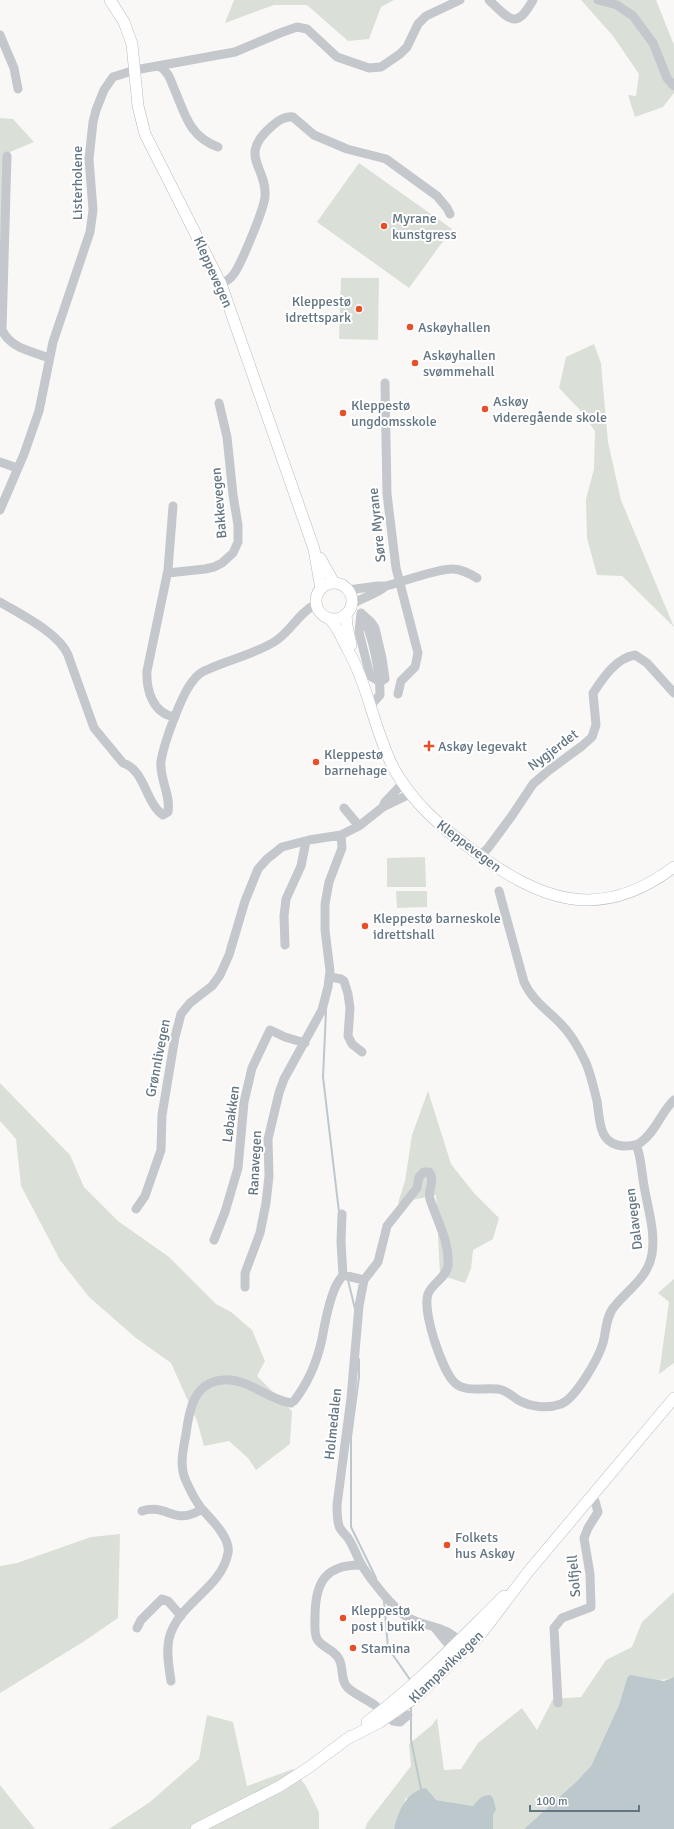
<svg xmlns="http://www.w3.org/2000/svg" width="674" height="1829" viewBox="0 0 674 1829" font-family="Signika,sans-serif">
<style>
.green{fill:#dae0d7}
.water{fill:#bcc8cc}
.lines{fill:none;stroke-linecap:round;stroke-linejoin:round}
.stream{stroke:#bcc8cc;stroke-width:2}
.major-casing{stroke:#b7bcc0;stroke-width:12}
.minor{stroke:#c4c8cc;stroke-width:9}
.major{stroke:#fff;stroke-width:11}
.poi-dot{fill:#e74f27;stroke:#fff;stroke-width:1.5}
.labels{text-anchor:middle;dominant-baseline:central;stroke-width:4;stroke-linejoin:round;paint-order:stroke}
.street-label{font-size:14px;fill:#637582;stroke:#fff}
.poi-label{font-size:14px;fill:#637582;stroke:#fff;text-anchor:start}
</style>
<rect width="100%" height="100%" fill="#f9f8f6"/>
<!-- green -->
<path class="green" d="M234,0H394L381,7L369,39L348,41L307,5H274L225,23Z
M581,0H656L674,45V93L663,107L635,117L628,95L636,96L639,74L613,36Z
M0,118L13,119L34,142L10,152L2,196L0,245Z
M359,163L452,229L409,288L317,222Z
M341,278H379L378,340L339,339Z
M594,344L601,363L608,442L621,500L674,627L622,576L597,575L587,538L586,499L594,469L595,431L579,409L559,388L566,357Z
M425,857L426,887H387V858Z
M396,891H427V907L397,908Z
M0,1083L70,1155L84,1187L118,1221L169,1257L216,1304L231,1312L252,1330L265,1361L257,1376L292,1411L290,1444L256,1470L248,1458L229,1441L204,1446L197,1421L171,1363L136,1338L89,1297L60,1260L21,1186L16,1139L0,1121Z
M428,1091L451,1164L474,1193L499,1218L493,1239L473,1250L471,1269L465,1283L440,1275L436,1195L398,1203L405,1181L412,1135Z
M674,1279V1363L659,1374L669,1302L658,1293Z
M120,1534L118,1618L83,1642L0,1693V1566L17,1563L91,1537Z
M674,1592V1677C653,1685 643,1673 627,1678L619,1705L591,1766L577,1781L524,1829H493V1815L475,1805L473,1806L436,1800L406,1798L394,1829H365L367,1823L411,1766L409,1744L432,1725L437,1718L444,1770L461,1769L478,1743L522,1708L537,1730L553,1699L581,1697L606,1660L632,1647L642,1622Z
M207,1715L233,1722L247,1786L293,1769L306,1786L319,1812V1829H109L150,1802L199,1759Z
M0,1785L35,1829H0Z"/>
<!-- water -->
<path class="water" d="M630,1675L664,1681L674,1677V1829H524L577,1781L591,1766L619,1705L627,1678Z
M426,1788L436,1800L473,1806C479,1800 479,1796 490,1795L493,1798L496,1809L493,1815V1829H394C398,1812 406,1791 426,1788Z"/>
<g class="lines">
<!-- stream -->
<path class="stream" d="M326,1011L323,1077L339,1212
M348,1280L355,1309
M359,1359V1377L351,1437V1527L376,1578
M384,1601L388,1648L411,1681
M411,1705V1740L421,1789"/>
<!-- major casing -->
<g class="major-casing">
<path id="major" d="M110,0L124,22L132,44L138,106L145,134L221,284L314,549L321,589
M320,558L334,583
M316 601a18 18 0 1 1 36 0a18 18 0 1 1-36 0Z
M346,614L347,626L351,645
M330,619C339,629 342,639 348,650C369,687 374,731 394,769C413,803 440,826 471,849C539,900 599,924 674,867
M367,1722C418,1684 459,1640 504,1596
M345,1740L380,1722L416,1697L481,1634L528,1572L674,1398
M196,1829L280,1786L308,1768L351,1736"/>
</g>
<!-- minor -->
<path class="minor" d="M489,0C510,20 516,30 533,0
M598,0L617,5L633,16L653,43L667,78L674,86
M0,35L14,68L18,89
M159,66C167,71 170,77 173,86C185,113 188,136 218,147
M7,156L2,330C11,349 32,351 49,358
M221,284C225,282 230,279 233,275C240,267 265,207 265,196C267,166 237,156 272,126C278,121 284,116 293,117L314,135L347,149L386,159L437,196L447,208L450,214
M385,383L387,494L396,568L418,653L415,667L401,681L398,694
M0,462L17,468
M173,506L168,570L147,671C146,690 153,714 175,717
M0,510L24,454L39,411L53,342L90,232L93,210L89,159L93,122L96,110L104,90L113,77L135,70L235,52L280,33L297,27L307,29L337,57L369,68L381,67L400,54L407,47L418,24L426,16L460,0
M168,573L205,569L214,567L222,563L233,553L238,542V525L233,495L227,437L219,403
M348,590L378,586H386
M0,602C20,614 59,633 68,655L94,728L123,763C145,770 145,802 163,815L168,812C171,794 159,779 161,761C164,743 181,696 192,682C196,676 202,671 209,669C231,659 252,655 274,642C290,633 298,613 316,604
M351,605C362,597 376,595 386,586C402,582 439,568 453,569C462,569 470,574 477,578
M361,613L371,622L375,628L382,658L385,679L380,682L370,676L359,632Z
M363,616C373,637 380,672 380,695L370,706
M383,807L385,802L403,783
M344,808L359,826
M480,856L488,848L511,817L533,784L548,771L582,746L592,737L596,725L593,693C603,678 616,658 635,655L647,663L674,693
M499,891L524,982C532,1000 546,1009 560,1023C570,1033 580,1050 586,1063C591,1075 594,1089 597,1101C600,1120 598,1144 623,1146C629,1146 635,1146 640,1143C656,1132 661,1112 674,1100
M285,945L284,916L286,899L301,866L306,841
M330,977L341,979L344,981L348,994L350,1008L348,1036L352,1044L362,1052
M136,1209L145,1196L161,1150L162,1115L175,1037L181,1014L190,1003L212,986L220,975L229,955L245,901L258,869L267,859L282,847L309,840L341,835L359,826L383,807L410,794
M342,1214L341,1242L343,1275
M214,1240L225,1212L238,1168L244,1102L252,1068L270,1030L285,1037L305,1043
M364,1280L378,1262L387,1226L417,1188L419,1177L424,1172H429C436,1180 427,1190 430,1199C437,1221 450,1242 448,1266C446,1278 432,1283 428,1294C422,1311 442,1371 455,1383C467,1394 488,1386 502,1390C508,1392 512,1396 518,1400C531,1407 547,1409 561,1404C576,1398 598,1359 603,1343C606,1332 606,1316 614,1307C628,1289 648,1278 652,1254C656,1230 646,1203 643,1179C641,1168 641,1155 636,1145
M245,1287V1273L260,1233L266,1203L269,1176L268,1139L279,1093L284,1079L322,1010L328,987L330,971L325,930V904L329,882L342,848L341,835
M294,1401C308,1383 317,1362 322,1339C325,1322 328,1304 335,1288C337,1283 340,1279 343,1275L364,1280L359,1306L351,1398L337,1505C337,1512 337,1519 339,1526C341,1531 345,1534 348,1538C354,1547 357,1557 362,1566C372,1581 392,1607 407,1617C424,1628 453,1625 461,1647
M142,1511C168,1503 174,1527 202,1509
M362,1565C325,1564 315,1583 315,1617C315,1623 314,1633 317,1639C322,1648 334,1649 339,1659C344,1668 340,1681 348,1688C356,1695 368,1700 376,1706
M137,1628L141,1620L162,1599L168,1601L181,1616
M435,1628L452,1649L456,1650
M171,1681C169,1668 166,1652 169,1639C177,1603 221,1590 228,1553C231,1538 210,1518 201,1508C195,1500 190,1490 186,1481C179,1466 183,1450 186,1434C189,1410 194,1382 223,1380C248,1378 267,1399 291,1403
M558,1703L554,1628L562,1618L591,1607L590,1574L584,1538L588,1528L598,1512L595,1501
M393,1721L400,1722L408,1715"/>
<!-- major -->
<use href="#major" class="major"/>
</g>
<!-- markers -->
<g class="poi-dot">
<circle cx="384" cy="226" r="4"/>
<circle cx="359" cy="309" r="4"/>
<circle cx="410" cy="327" r="4"/>
<circle cx="415" cy="363" r="4"/>
<circle cx="485" cy="409" r="4"/>
<circle cx="343" cy="413" r="4"/>
<path d="M427 740h4v4h4v4h-4v4h-4v-4h-4v-4h4z"/>
<circle cx="316" cy="762" r="4"/>
<circle cx="365" cy="926" r="4"/>
<circle cx="447" cy="1545" r="4"/>
<circle cx="343" cy="1618" r="4"/>
<circle cx="353" cy="1648" r="4"/>
</g>
<g class="labels">
<!-- street labels -->
<g class="street-label">
<text transform="translate(77 183) rotate(-90)">Listerholene</text>
<text transform="translate(213 272) rotate(66)">Kleppevegen</text>
<text transform="translate(219 503) rotate(-95)">Bakkevegen</text>
<text transform="translate(377 525) rotate(-96)">Søre Myrane</text>
<text transform="translate(553 750) rotate(-37)">Nygjerdet</text>
<text transform="translate(469 846) rotate(37)">Kleppevegen</text>
<text transform="translate(158 1058) rotate(-79)">Grønnlivegen</text>
<text transform="translate(231 1114) rotate(-82)">Løbakken</text>
<text transform="translate(255 1163) rotate(-87)">Ranavegen</text>
<text transform="translate(634 1219) rotate(-97)">Dalavegen</text>
<text transform="translate(333 1424) rotate(-84)">Holmedalen</text>
<text transform="translate(574 1576) rotate(-95)">Solfjell</text>
<text transform="translate(446 1667) rotate(-44)">Klampavikvegen</text>
</g>
<!-- poi labels -->
<g class="poi-label">
<text x="392" y="218">Myrane<tspan x="392" dy="16">kunstgress</tspan></text>
<text x="351" y="301" text-anchor="end">Kleppestø<tspan x="351" dy="16">idrettspark</tspan></text>
<text x="418" y="327">Askøyhallen</text>
<text x="423" y="355">Askøyhallen<tspan x="423" dy="16">svømmehall</tspan></text>
<text x="493" y="401">Askøy<tspan x="493" dy="16">videregående skole</tspan></text>
<text x="351" y="405">Kleppestø<tspan x="351" dy="16">ungdomsskole</tspan></text>
<text x="438" y="746">Askøy legevakt</text>
<text x="324" y="754">Kleppestø<tspan x="324" dy="16">barnehage</tspan></text>
<text x="373" y="918">Kleppestø barneskole<tspan x="373" dy="16">idrettshall</tspan></text>
<text x="455" y="1537">Folkets<tspan x="455" dy="16">hus Askøy</tspan></text>
<text x="351" y="1610">Kleppestø<tspan x="351" dy="16">post i butikk</tspan></text>
<text x="361" y="1648">Stamina</text>
</g>
</g>
<!-- scale -->
<path d="M530 1805v6h109v-6" fill="none" stroke="#637582" stroke-width="2"/>
<text x="536" y="1805" font-size="12" fill="#637582" stroke="#ffffff" stroke-width="3" paint-order="stroke">100 m</text>
</svg>
